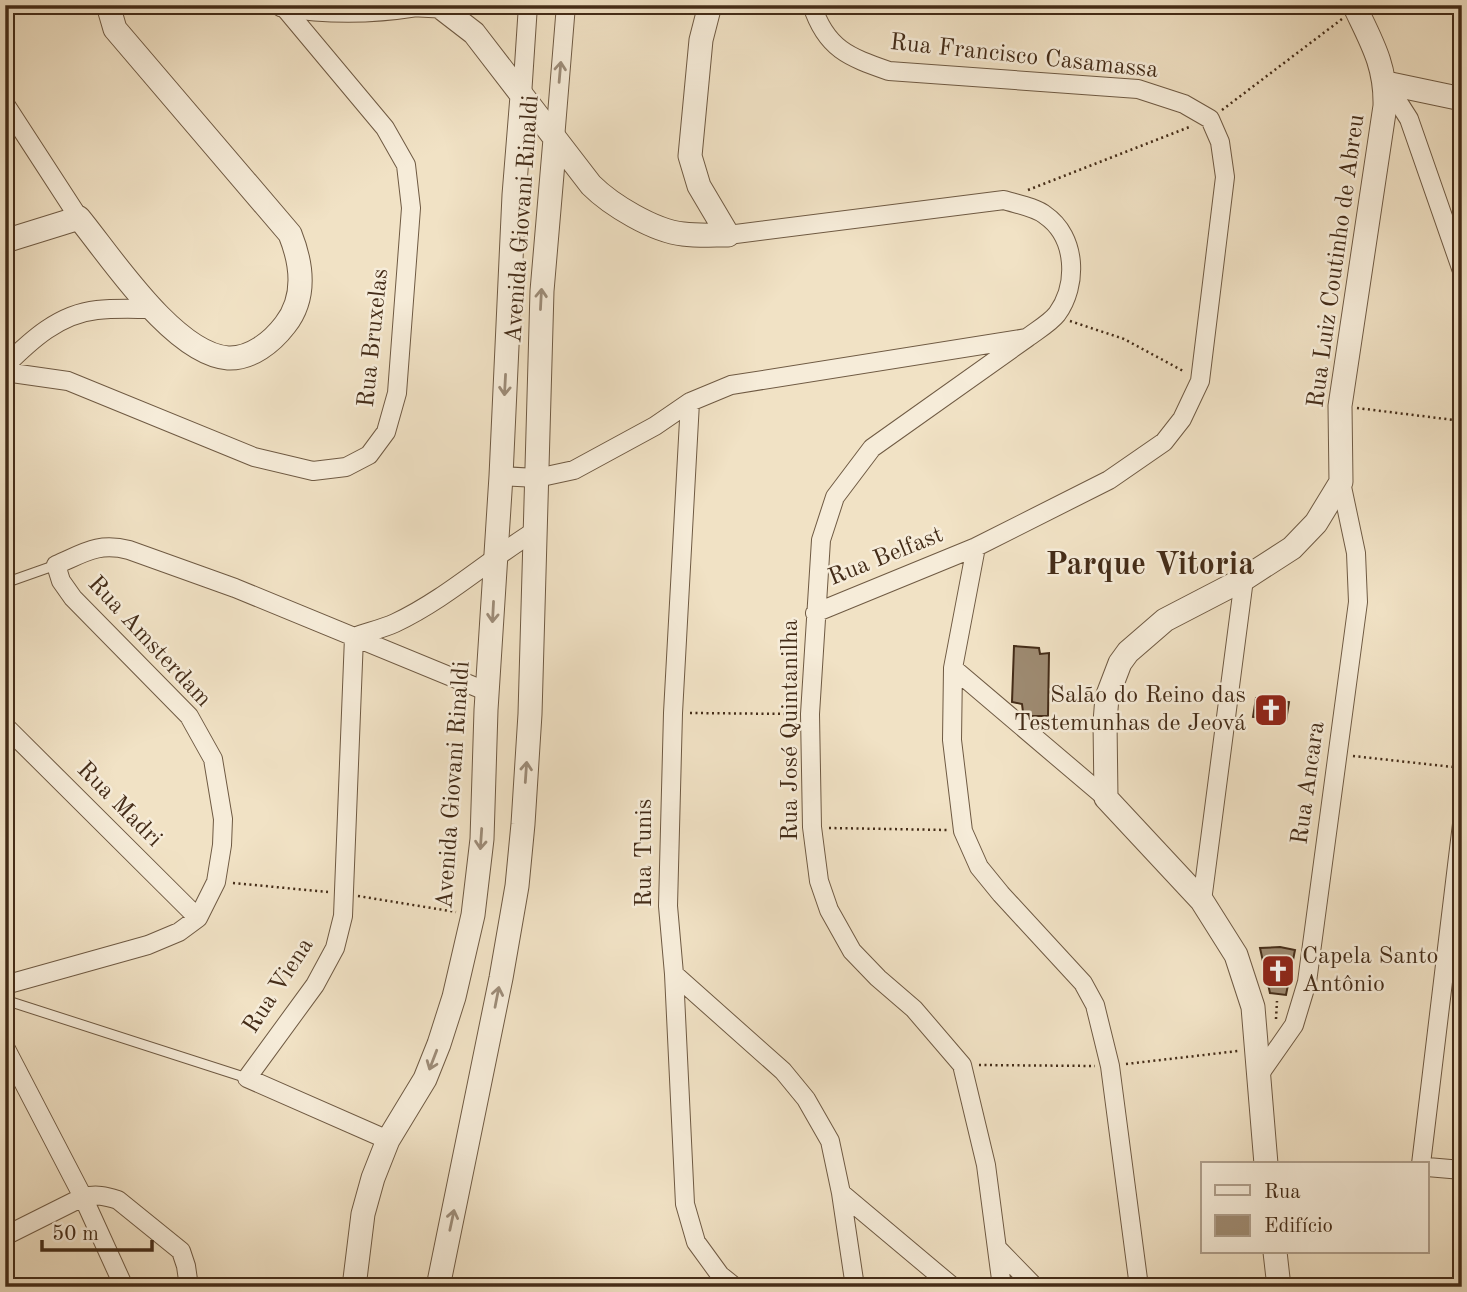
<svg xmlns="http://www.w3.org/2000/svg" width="1467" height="1292" viewBox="0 0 1467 1292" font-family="'Old Standard TT',serif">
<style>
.building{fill:#9e8b72;stroke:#442c18;stroke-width:2}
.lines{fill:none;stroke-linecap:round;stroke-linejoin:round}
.service-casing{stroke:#6f5a43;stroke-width:11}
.minor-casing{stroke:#6f5a43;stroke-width:20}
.tertiary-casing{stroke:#6f5a43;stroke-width:25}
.path{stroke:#442c18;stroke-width:2.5;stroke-dasharray:2 3.5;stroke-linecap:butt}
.service{stroke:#f6ecd9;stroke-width:9}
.minor{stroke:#f6ecd9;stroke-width:18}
.tertiary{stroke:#f6ecd9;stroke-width:23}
.oneway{stroke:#9d8c78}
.labels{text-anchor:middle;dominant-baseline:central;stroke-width:5;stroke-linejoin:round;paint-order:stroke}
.street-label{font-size:24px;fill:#442c18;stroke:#f6ecd9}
.poi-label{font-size:24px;fill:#442c18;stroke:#f6ecd9;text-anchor:end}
.district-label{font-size:32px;font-weight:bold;fill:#442c18;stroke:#f6ecd9}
</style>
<rect width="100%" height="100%" fill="#f1e2c5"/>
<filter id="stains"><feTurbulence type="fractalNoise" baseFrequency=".00286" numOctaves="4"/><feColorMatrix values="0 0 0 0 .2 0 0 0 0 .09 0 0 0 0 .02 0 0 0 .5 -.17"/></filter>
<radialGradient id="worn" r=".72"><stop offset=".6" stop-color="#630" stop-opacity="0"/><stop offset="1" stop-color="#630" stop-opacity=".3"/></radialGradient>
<!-- building -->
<path class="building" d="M1014,646L1039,648L1040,654L1049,653L1048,716H1027L1023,712L1022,704L1012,702Z
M1256,698L1289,702L1286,721L1253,717Z
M1280,947L1295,950L1286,995L1270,993L1260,948Z"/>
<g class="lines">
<!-- service casing -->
<g class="service-casing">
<path id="service" d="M5,583L56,565
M5,1000L247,1078"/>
</g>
<!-- minor casing -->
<g class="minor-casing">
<path id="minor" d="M812,5C826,49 849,57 889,71L1138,89L1184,104L1210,119L1220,142L1225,177L1200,381L1182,419L1164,442L1109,480L976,547L815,613
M1386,83L1409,119L1462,271
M522,96L528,5
M5,104L79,218
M555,139L566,5
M5,366C31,340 59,314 97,310C115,308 134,309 152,309
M5,372L68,381L254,457L313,471L346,467L369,455L386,432L397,393L411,208L406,165L385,128L283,6
M690,402L673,713L668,906L674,974L685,1204L696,1242L720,1275L735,1287
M501,476L537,478L574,470L655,426L690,402L731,385L1027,338C1036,331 1050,323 1057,314C1078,285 1077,237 1045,215C1035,207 1016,204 1004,200L728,235
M976,547L953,668L952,740L963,831L979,867L1001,894L1083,983L1095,1005L1110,1066L1139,1287
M354,637L343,916L335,948L315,985L247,1078L388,1140
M354,637C367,632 382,629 395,623C446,599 488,560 535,531
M953,668L1106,798
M5,726L198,918
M1202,901L1244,579
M674,974L783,1071L806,1099L830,1141L841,1193L855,1287
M5,985L148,945L179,932L198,918L216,882L222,845L223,819L213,759L189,716L73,598L61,581L56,565C84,553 98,542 129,550L235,588L488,692
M5,1047L83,1197L124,1287
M1257,1078L1294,1025L1307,982L1358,602L1356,553L1341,482
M1421,1164L1462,824
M1427,1167L1462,1170
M841,1193L953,1287
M5,1236L83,1197C97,1194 105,1196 118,1200L181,1251L186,1266L189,1287
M999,1250L1035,1287
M1002,1287L986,1165L962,1065L914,1009L878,978L852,951L829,910L819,881L812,827L810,714L821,540L835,497L872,448L1027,338"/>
</g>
<!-- tertiary casing -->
<g class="tertiary-casing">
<path id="tertiary" d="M282,5C325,12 371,12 415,5
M419,5L439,6L474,33L591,185C611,205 654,231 683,234C698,236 713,235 728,235
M710,5L701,40L690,156L699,186L728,235
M1386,83L1462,99
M5,241L79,218C111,257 174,354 228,358C251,359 272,342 285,325C307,297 302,264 290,234L115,29L108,5
M1266,1164L1253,1007L1236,955L1202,901L1106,798L1105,722L1107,697L1120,663L1128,652L1165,620L1244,579L1292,548L1316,523L1341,482L1340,406L1385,106C1386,65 1371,41 1354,5
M1275,1252L1279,1287
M354,1287L363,1214L373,1178L388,1140L425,1079L439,1044L454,997L473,915L482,839L486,710L501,476L514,195L522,96
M438,1287L501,978L517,886L523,824L530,714L542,291L555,139"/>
</g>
<!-- path -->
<path class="path" d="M1222,110L1342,19
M1028,190L1192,126
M1070,321L1124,339L1185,372
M1357,408L1462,421
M690,713L795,714
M1353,756L1462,768
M829,828L948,830
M233,883L328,892
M358,896L456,912
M1276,1019L1277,1001
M1126,1064L1238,1051
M979,1065L1095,1066"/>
<!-- service -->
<use href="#service" class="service"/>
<!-- minor -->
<use href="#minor" class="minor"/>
<!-- tertiary -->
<use href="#tertiary" class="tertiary"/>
</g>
<!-- one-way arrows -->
<defs><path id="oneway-shaft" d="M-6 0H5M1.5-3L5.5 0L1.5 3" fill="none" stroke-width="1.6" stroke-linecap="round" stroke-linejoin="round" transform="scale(1.75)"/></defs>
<g class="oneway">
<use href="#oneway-shaft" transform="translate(560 72) rotate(-85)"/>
<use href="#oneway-shaft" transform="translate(541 299) rotate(-87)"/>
<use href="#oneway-shaft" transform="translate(505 385) rotate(93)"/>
<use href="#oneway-shaft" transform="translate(493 612) rotate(93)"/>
<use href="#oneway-shaft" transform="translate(526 772) rotate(-86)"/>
<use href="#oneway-shaft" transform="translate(481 839) rotate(94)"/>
<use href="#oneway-shaft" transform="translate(497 997) rotate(-79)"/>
<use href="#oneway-shaft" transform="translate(433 1060) rotate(111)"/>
<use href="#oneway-shaft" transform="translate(452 1220) rotate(-78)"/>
</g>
<!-- icons -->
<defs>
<g id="church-square" transform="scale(1.75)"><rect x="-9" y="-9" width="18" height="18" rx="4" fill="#8f2418" stroke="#f6ecd9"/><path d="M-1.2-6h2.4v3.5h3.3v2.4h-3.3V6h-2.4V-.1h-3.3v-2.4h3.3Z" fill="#fff"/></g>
</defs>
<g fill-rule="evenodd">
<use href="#church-square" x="1271" y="710"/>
<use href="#church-square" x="1278" y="971"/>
</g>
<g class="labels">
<!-- street labels -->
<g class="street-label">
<text transform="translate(1024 57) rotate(6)">Rua Francisco Casamassa</text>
<text transform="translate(523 219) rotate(-86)">Avenida Giovani Rinaldi</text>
<text transform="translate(1337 261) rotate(-82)">Rua Luiz Coutinho de Abreu</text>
<text transform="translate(374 338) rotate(-84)">Rua Bruxelas</text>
<text transform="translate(886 557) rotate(-22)">Rua Belfast</text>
<text transform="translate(149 642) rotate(47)">Rua Amsterdam</text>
<text transform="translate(791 730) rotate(-90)">Rua José Quintanilha</text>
<text transform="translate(1309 783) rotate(-82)">Rua Ancara</text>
<text transform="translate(454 785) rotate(-86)">Avenida Giovani Rinaldi</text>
<text transform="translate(119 805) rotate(45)">Rua Madri</text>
<text transform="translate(645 853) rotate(-90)">Rua Tunis</text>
<text transform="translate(279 986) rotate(-57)">Rua Viena</text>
</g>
<!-- poi labels -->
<g class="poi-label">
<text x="1246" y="696">Salão do Reino das<tspan x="1246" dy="28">Testemunhas de Jeová</tspan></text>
<text x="1302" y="957" text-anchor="start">Capela Santo<tspan x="1302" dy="28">Antônio</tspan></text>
</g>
<!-- district labels -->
<g class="district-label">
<text x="1150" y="566">Parque Vitoria</text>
</g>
</g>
<!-- margin -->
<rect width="1467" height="1292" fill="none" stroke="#f1e2c5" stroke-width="28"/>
<rect x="7" y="7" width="1453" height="1278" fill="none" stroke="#442c18" stroke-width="3.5"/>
<rect x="14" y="14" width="1439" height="1264" fill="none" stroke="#442c18" stroke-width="2"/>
<!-- legend -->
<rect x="1201" y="1162" width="228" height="91" fill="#f6ecd9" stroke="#af9f8c" stroke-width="2"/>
<rect x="1215" y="1185" width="35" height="10" fill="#f6ecd9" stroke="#af9f8c" stroke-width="2"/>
<text x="1264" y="1198" font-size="21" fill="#442c18">Rua</text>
<rect x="1215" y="1215" width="35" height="21" fill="#9e8b72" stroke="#af9f8c" stroke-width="2"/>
<text x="1264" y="1232" font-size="21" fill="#442c18">Edifício</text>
<!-- scale -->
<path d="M42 1240v10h110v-10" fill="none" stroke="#442c18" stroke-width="3.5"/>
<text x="52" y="1240" font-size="21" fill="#442c18" stroke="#f6ecd9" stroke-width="5" paint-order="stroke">50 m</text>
<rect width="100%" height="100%" filter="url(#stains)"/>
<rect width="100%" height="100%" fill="url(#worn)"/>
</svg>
